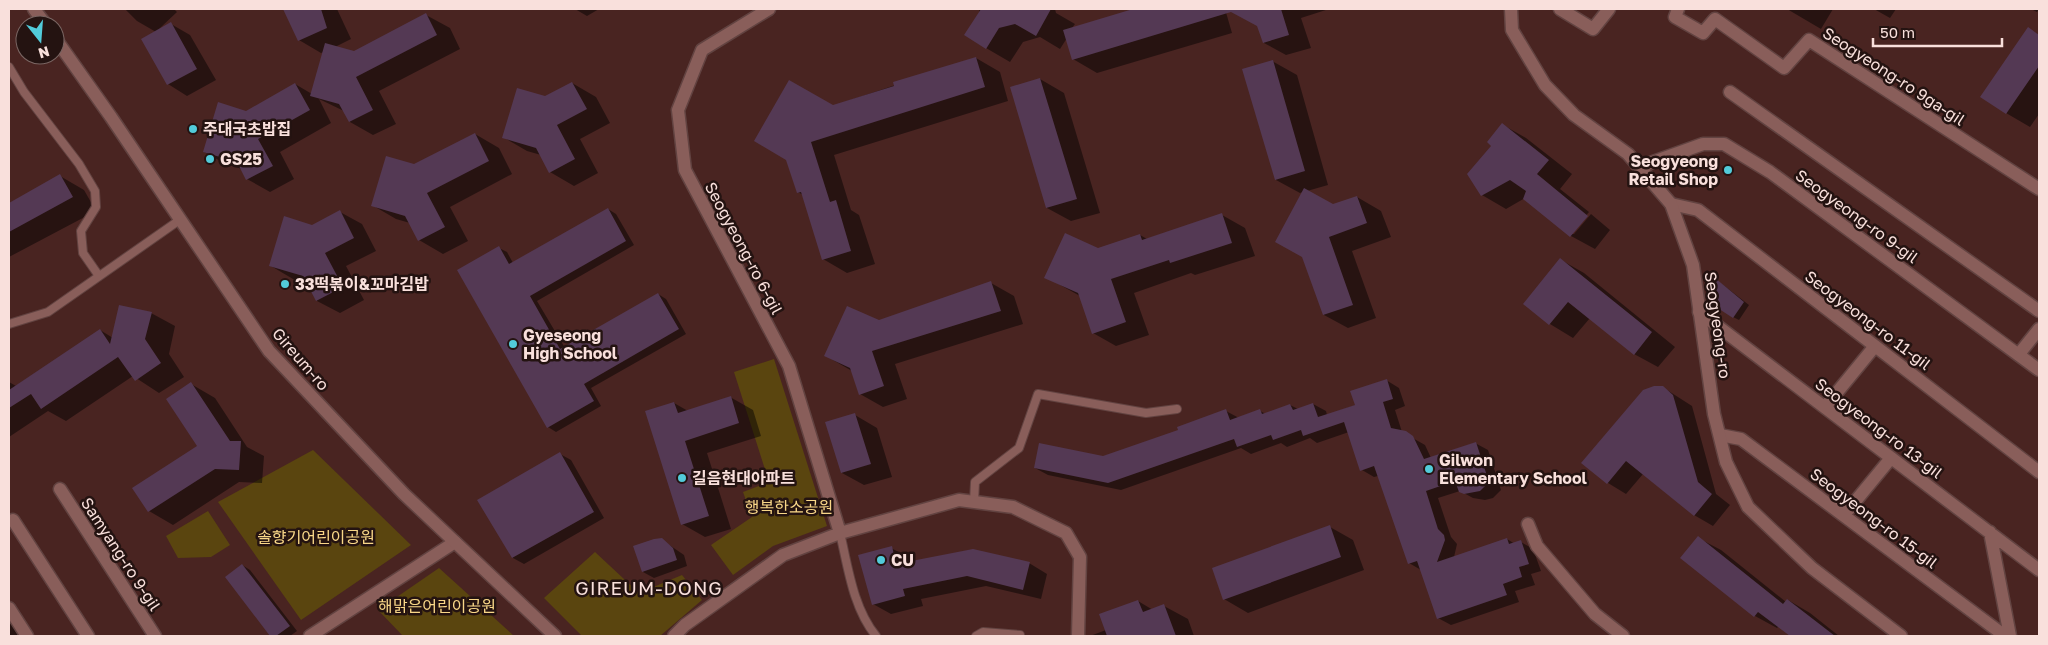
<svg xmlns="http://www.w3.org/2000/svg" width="2048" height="645" viewBox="0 0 2048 645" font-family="'Golos Text','Noto Sans KR',sans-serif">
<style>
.green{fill:#5a450f}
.shadow{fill:#0007}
.building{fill:#543954}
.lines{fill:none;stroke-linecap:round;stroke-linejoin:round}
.service-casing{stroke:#624341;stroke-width:10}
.minor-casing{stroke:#624341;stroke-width:15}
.tertiary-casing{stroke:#624341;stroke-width:15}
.service{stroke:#895e5a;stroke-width:8}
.minor{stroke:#895e5a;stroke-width:12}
.tertiary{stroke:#895e5a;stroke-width:12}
.poi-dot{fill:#52cbda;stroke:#241311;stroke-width:2}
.labels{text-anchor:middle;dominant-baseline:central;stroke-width:5;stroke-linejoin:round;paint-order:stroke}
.street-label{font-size:16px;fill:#f9e0dc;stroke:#241311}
.poi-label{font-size:16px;font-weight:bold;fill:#f9e0dc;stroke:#241311;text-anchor:start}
.park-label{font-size:16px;fill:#f9d788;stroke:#241311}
.quarter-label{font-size:19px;letter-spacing:1px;fill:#f9e0dc;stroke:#241311}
</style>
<rect width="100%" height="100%" fill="#492421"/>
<!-- green -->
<path class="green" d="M774,359L827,526L773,546L733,575L711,545L752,517L743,492L769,482L734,372Z
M313,450L411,545L301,620L218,502Z
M208,511L230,545L211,557L178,558L166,536Z
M595,552L639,593L682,575L702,600L660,636H582L544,598Z
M439,568L514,636H403L378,610Z"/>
<!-- shadow -->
<path class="shadow" d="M125,9H174L177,12L159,29L171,24L190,35L216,80L187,96L168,84L156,32L137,21Z
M284,9H337L351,39L335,47L354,52L426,15L450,28L460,49L379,91L396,124L373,135L350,122L344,111L319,99L331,123L280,152L294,179L270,192L247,179L242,169L226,164L204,152L246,112L295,84L312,94L324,52L321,53L299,40Z
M575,9H599L587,16Z
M979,9H1055L1056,13L1075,24L1072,28L1137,9H1225L1232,33L1097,73L1073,59L1067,38L1060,49L1040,37L1023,42L1010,62L986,48Z
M1233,9H1329L1301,18L1311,48L1286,55L1264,43L1259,26L1232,11Z
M1787,9H1833L1821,29Z
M1874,9H1896L1890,18Z
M2031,9H2039L2037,12Z
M2028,29L2039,35V114L2030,127L2006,113Z
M976,58L1000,72L1008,101L834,155L851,210L859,215L875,264L847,273L823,259L803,195L798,192L788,159L833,106Z
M1272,61L1297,75L1328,185L1307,191L1333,206L1357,197L1381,211L1391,237L1352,251L1376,318L1348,328L1324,315L1303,192L1300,193L1276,180Z
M1040,79L1064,93L1100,213L1071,221L1047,208Z
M572,83L596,97L610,123L580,139L598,173L574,186L550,172L541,155L527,151L503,137L545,98Z
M1503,125L1526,138L1572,174L1560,189L1589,212L1570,234H1574L1591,214L1610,230L1595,249L1571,236L1525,198L1506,209L1482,195L1493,146Z
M475,134L499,148L512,174L450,207L468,241L443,254L419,240L410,223L396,219L372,205L414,166Z
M60,176L84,190L96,211L9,257V204Z
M608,209L616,214L634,245L537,301L565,348L658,294L666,299L686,334L591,388L601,406L556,432L548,427L499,248L507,252L513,263Z
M340,212L362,224L376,251L346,266L364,300L340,313L317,301L308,283L293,279L271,266L312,226Z
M1222,215L1245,228L1255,256L1195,275L1191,273L1134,293L1149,335L1116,346L1093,333L1080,296L1046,277L1098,249L1140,235L1147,239Z
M1561,260L1584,273L1675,347L1658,367L1634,354L1590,318L1573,338L1550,324Z
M1714,278L1749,305L1739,320L1733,317Z
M991,283L1014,296L1023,324L895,364L907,399L883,407L860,394L852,371L826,356L879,321Z
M151,313L175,326L169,354L184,377L159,393L133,376L66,421L48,411L9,437V382L16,386L100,330L113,338Z
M1386,380L1399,388L1405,406L1395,410L1402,432L1425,445L1431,458L1475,443L1488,450L1501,490L1493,498L1485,500L1473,498L1460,491L1438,498L1451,537L1457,544L1454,557L1507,539L1515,544L1521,542L1533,549L1541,571L1531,574L1535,585L1515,591L1519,602L1451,625L1438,618L1421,570L1409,563L1378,476L1374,477L1362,470L1349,432L1317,443L1310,438L1287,447L1281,443L1251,454L1241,448L1121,490L1048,475L1035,468L1103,457L1179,431L1226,411L1239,418L1260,411L1266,414L1290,405L1298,409L1313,404L1326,411L1327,415L1356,405Z
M191,384L215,398L247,447L264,456L262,483L239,482L173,525L149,511L199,446Z
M1667,390L1692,406L1716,494L1730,505L1713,526L1694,515L1643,474L1626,494L1608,483L1583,463Z
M730,397L753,410L761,436L707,453L731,529L705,537L682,524L674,403L688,411Z
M855,415L877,428L892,477L864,485L842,473Z
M560,454L571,460L604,518L524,564L513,558L479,500Z
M1330,527L1353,540L1364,570L1248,613L1224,599Z
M1698,538L1721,550L1786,602L1788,600L1810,613L1839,636H1792L1779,626L1777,628L1755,616Z
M662,540L684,555L687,566L654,578L643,572Z
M891,548L910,558L911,562L1029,563L1047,574L1041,599L986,586L921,599L923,606L891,614L873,604Z
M242,565L250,570L297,631L290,636H272L227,577Z
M1138,601L1153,610L1164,606L1188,619L1194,636H1090L1106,630Z
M9,609L22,636H9Z"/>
<!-- building -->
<path class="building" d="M283,9H321L327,28L298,41Z
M981,9H1051L1036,36L1015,24L999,28L986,49L964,35Z
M1133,9H1281L1289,35L1263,43L1257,26L1231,12L1072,60L1063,30Z
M426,13L437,35L356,77L373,110L349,122L339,104L310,96L325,43L354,51Z
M171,22L197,69L167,85L141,39Z
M2028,27L2039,35V66L2006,114L1980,97Z
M976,57L985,87L811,142L830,202L836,200L851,251L822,260L801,192L797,193L786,160L754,141L789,80L833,105L894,86L893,82Z
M1273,60L1305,171L1275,180L1242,69Z
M1040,78L1077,199L1046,208L1010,87Z
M572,82L587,109L557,125L575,159L549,173L536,148L502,138L517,88L545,96Z
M295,83L310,110L258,139L273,166L246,180L237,162L203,152L218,102L246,111Z
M1502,123L1549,160L1537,174L1588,216L1570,237L1523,199L1526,191L1510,180L1481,196L1467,174L1491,146L1487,142Z
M475,133L489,161L427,193L445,227L418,241L405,216L371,206L386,156L414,164Z
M60,174L73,197L9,232V203Z
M1304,188L1333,204L1357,196L1367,223L1329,237L1353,305L1323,315L1302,257L1275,242Z
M608,208L626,241L530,296L560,349L658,293L679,329L584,384L594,401L547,428L457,270L499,246L509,264Z
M340,210L354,238L325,253L343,287L316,301L303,276L269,266L284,216L312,225Z
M1222,213L1232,243L1170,263L1169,260L1111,279L1126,322L1092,334L1078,293L1044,278L1065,233L1098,248L1140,234L1142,240Z
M1560,258L1652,332L1634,355L1568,302L1549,325L1523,304Z
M1709,273L1744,302L1733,318L1716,307Z
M991,281L1001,311L872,351L884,386L859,395L850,368L824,356L847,306L879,320Z
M119,305L152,312L145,339L161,363L135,381L118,357L41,409L31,394L9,408V390L100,329L110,344Z
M1387,379L1393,399L1383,402L1391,428L1406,431L1413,436L1424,459L1476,442L1489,482L1480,491L1464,494L1459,492L1455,481L1426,491L1438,529L1444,535L1445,540L1437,562L1507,538L1509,544L1521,540L1529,564L1519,567L1522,577L1503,584L1507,595L1437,619L1417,561L1408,564L1374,466L1360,471L1344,422L1303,436L1301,430L1273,440L1271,435L1237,447L1234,439L1108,483L1034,468L1039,443L1103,456L1178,430L1177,427L1226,409L1230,420L1260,409L1262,414L1290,404L1293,410L1313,403L1318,417L1355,405L1350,391Z
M191,382L230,441H241L239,470L215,469L148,512L132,488L197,446L166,399Z
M1654,386H1663L1673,395L1698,482L1712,494L1694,516L1626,461L1607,484L1581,463L1643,390Z
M731,396L739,423L685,441L709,516L681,525L645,411L674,402L678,413Z
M855,413L871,464L841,473L825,422Z
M560,452L594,512L512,558L477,500Z
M1330,525L1341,557L1223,600L1212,568Z
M1698,536L1783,604L1787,599L1835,636H1790L1758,612L1754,617L1680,558Z
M662,538L673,548L677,560L642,572L633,546L654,539Z
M892,546L896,564L973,549L1030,562L1023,590L967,576L903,589L905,596L872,605L858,555Z
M242,564L290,626L276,636H270L225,577Z
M1138,600L1143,612L1164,604L1176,636H1107L1099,614Z"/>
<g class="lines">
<!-- service casing -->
<g class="service-casing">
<path id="service" d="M9,67L24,92L79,164L95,191L96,207L81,231L83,253L99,276
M9,324L48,312L181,219
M974,502L975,482L1019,448L1038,394L1146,413L1177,409
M840,533C848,567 853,608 876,636
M976,636L983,632L1020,635"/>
</g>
<!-- minor casing -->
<g class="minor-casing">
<path id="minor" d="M769,9L702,50L678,110L685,170L789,366L840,533
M1560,9L1593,29L1609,9
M1678,9L1675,17L1703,33L1715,19L1784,68L1809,40L2039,189
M1730,92L2039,311
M1639,167L1703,144H1724L1770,172L2039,370
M1671,204L1698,210L2039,472
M1699,312L2039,570
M2019,354L2039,329
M1825,407L1875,346
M1720,435L1741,439L2005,636
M60,489L155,636
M1844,515L1891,458
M13,520L88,636
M1528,524L1537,546L1595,614L1623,636
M1990,532L2010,636
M9,608L27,636
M310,636L455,542
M674,636L685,625L783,555L840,533L959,500L1013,507L1066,533L1080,557L1078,636"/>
</g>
<!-- tertiary casing -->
<g class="tertiary-casing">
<path id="tertiary" d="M34,9L46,25
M1511,9L1512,30L1545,85L1574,115L1628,154L1671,204L1693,265L1714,414L1726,462L1748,507L1812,568L1901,636
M55,38L111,117L269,351L404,494L555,636"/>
</g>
<!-- service -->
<use href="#service" class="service"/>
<!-- minor -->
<use href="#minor" class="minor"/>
<!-- tertiary -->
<use href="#tertiary" class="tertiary"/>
</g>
<!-- markers -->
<g class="poi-dot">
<circle cx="193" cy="129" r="5"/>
<circle cx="210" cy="159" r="5"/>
<circle cx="1728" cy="170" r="5"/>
<circle cx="285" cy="284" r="5"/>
<circle cx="513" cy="344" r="5"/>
<circle cx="1429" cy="469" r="5"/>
<circle cx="682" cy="478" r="5"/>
<circle cx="881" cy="560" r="5"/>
</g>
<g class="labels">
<!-- street labels -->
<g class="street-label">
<text transform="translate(1894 76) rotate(33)">Seogyeong-ro 9ga-gil</text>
<text transform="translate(1857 216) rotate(36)">Seogyeong-ro 9-gil</text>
<text transform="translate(744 248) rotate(62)">Seogyeong-ro 6-gil</text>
<text transform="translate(1868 320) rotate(37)">Seogyeong-ro 11-gil</text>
<text transform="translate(1718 325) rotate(82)">Seogyeong-ro</text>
<text transform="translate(301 359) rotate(49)">Gireum-ro</text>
<text transform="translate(1879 428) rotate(37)">Seogyeong-ro 13-gil</text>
<text transform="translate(1874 518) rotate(37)">Seogyeong-ro 15-gil</text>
<text transform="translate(121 554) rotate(57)">Samyang-ro 9-gil</text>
</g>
<!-- poi labels -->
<g class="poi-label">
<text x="203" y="129">주대국초밥집</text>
<text x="220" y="159">GS25</text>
<text x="1718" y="161" text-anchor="end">Seogyeong<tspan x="1718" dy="18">Retail Shop</tspan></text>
<text x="295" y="284">33떡볶이&amp;꼬마김밥</text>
<text x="523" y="335">Gyeseong<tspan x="523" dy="18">High School</tspan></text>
<text x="1439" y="460">Gilwon<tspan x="1439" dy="18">Elementary School</tspan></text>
<text x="692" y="478">길음현대아파트</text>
<text x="891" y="560">CU</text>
</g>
<!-- park labels -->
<g class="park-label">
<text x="789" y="507">행복한소공원</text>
<text x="316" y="537">솔향기어린이공원</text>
<text x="437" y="606">해맑은어린이공원</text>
</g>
<!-- quarter labels -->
<g class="quarter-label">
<text x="649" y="587">GIREUM-DONG</text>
</g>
</g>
<!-- border -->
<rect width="2048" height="645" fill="none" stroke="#f9e0dc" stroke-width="20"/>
<!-- north arrow -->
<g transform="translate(40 40) rotate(163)"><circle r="24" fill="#241311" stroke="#796562"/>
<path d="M0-4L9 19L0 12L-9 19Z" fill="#52cbda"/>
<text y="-8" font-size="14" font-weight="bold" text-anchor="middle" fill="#f9e0dc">N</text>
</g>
<!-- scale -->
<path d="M1873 38v8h129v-8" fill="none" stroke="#f9e0dc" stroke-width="2.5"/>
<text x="1880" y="38" font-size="15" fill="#f9e0dc" stroke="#241311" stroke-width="4" paint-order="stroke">50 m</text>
</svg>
